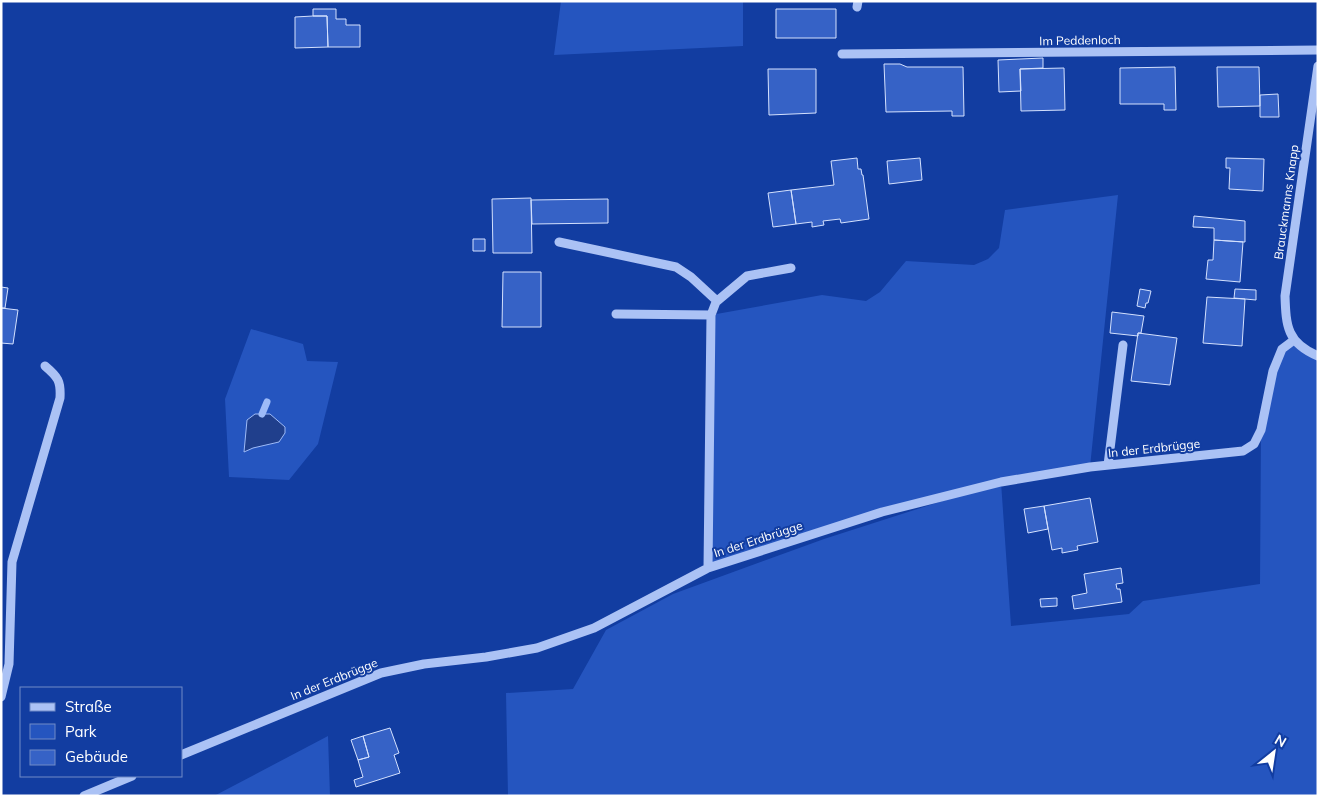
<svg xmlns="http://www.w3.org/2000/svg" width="1319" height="797" viewBox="0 0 1319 797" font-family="Mulish,sans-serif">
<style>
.green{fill:#2555bf}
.water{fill:#203f8c;stroke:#9ebbf8}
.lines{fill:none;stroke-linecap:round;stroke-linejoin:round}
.stream{stroke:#9ebbf8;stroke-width:7}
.building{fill:#3662c6;stroke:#d4e1fe}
.minor{stroke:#abc2f5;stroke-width:9}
.labels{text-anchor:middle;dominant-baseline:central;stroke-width:4;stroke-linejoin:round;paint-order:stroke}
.street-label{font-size:12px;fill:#fff;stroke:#123da1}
</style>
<rect width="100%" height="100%" fill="#123da1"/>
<!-- green -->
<path class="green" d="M561,1H743V46L554,55Z
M1118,195L1090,467L1001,482L1011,626L1129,614L1143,601L1260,584L1261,430L1282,349L1294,340L1318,356V796H508L506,693L573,689L606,630L673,594L824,539L989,486L882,512L708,568L711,315L822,295L866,301L880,292L906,261L974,265L988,259L999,248L1005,210Z
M251,329L303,344L307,361L338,362L318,444L289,480L229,477L225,399Z
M328,736L330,796H214Z"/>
<!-- water -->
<path class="water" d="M255,414H270L285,427V433L279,442L253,448L244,452L247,420Z"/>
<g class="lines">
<!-- stream -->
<path class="stream" d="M262,414L267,402"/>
</g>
<!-- building -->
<path class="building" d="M313,9H336V19H346V25H360V47H328L327,16H313Z
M776,9H836V38H776Z
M313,16H327L328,47L295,48V17Z
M1043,58V68L1020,69L1021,91L999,92L998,60Z
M884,64H900L907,67H963L964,116H952V111L886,112Z
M1175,67L1176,110H1164V104H1120V68Z
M1217,67H1259L1260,106L1218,107Z
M1064,68L1065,110L1021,111L1020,69Z
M768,69H816V113L769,115Z
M1278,94L1279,117H1260V95Z
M857,158L858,169H861L862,175H863L869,219L841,223L840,219L823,221L824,225L812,227V222L796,224L791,190L834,185L831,161Z
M920,158L922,180L889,184L887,161Z
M1226,158L1264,159L1263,191L1229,189L1230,168H1226Z
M791,190L796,224L773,227L768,193Z
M531,198L532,253H493L492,199Z
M608,199V223L532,224L531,200Z
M1194,216L1245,221V242L1214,240V228L1193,227Z
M473,239H485V251H473Z
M1214,240L1243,242L1240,282L1206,279L1208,260H1213Z
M503,272H541V327H502Z
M1,287L8,288L5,308H1Z
M1140,289L1151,291L1148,303H1146L1145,308L1137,306Z
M1235,289L1256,290V300L1234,298Z
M1207,297L1245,299L1242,346L1203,343Z
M1,308L18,310L13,344L1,343Z
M1112,312L1144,316L1141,333H1138V336L1110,333Z
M1138,333L1177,338L1170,385L1131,381Z
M1090,498L1098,542L1077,546L1078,550L1062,553V548L1052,550L1044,506Z
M1044,506L1048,529L1028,533L1024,509Z
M1121,568L1123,583L1116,584L1117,589H1120L1122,602L1074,609L1072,596L1087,593L1084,574Z
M1057,598V606L1041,607L1040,599Z
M390,728L399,753L394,755L400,773L356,787L354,780L363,777L358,760L369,757L363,736Z
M363,736L369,757L358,760L351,740Z"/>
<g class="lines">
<!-- minor -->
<path class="minor" d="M857,7L858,1
M842,54L1318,50
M1318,66L1285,296C1286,326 1287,343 1318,356
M559,242L676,267L691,277L717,301
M616,314L711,315
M1108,465L1123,345
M708,568L711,315L716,302L747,276L791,268
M1,697L9,664L12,562L60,398C61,381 58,377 45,366
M181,755L381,673L424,664L486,657L537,648L594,628L708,568L882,512L1001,482L1090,467L1243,451L1254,444L1261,430L1273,371L1282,349L1294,340
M84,796L132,776"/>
</g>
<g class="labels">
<!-- street labels -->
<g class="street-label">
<text transform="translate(1080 40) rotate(-1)">Im Peddenloch</text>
<text transform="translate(1286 202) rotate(-82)">Brauckmanns Knapp</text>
<text transform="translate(1154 448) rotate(-6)">In der Erdbrügge</text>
<text transform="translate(758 539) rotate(-18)">In der Erdbrügge</text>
<text transform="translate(334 679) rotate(-22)">In der Erdbrügge</text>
</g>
</g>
<!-- border -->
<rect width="1319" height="797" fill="none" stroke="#ffffff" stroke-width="5"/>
<!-- legend -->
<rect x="20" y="687" width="162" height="90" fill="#123da1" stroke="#718bc7"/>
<rect x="30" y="703" width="25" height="8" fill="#abc2f5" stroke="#718bc7"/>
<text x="65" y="712" font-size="15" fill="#ffffff">Straße</text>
<rect x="30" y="724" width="25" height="15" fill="#2555bf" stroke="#718bc7"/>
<text x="65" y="737" font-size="15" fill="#ffffff">Park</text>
<rect x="30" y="750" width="25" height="15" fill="#3662c6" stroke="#718bc7"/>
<text x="65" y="762" font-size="15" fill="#ffffff">Gebäude</text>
<!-- north arrow -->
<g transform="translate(1274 752) rotate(30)" stroke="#123da1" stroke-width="4" paint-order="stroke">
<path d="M0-4L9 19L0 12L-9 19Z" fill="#ffffff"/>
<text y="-8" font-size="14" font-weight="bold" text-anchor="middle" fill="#ffffff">N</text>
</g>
</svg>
